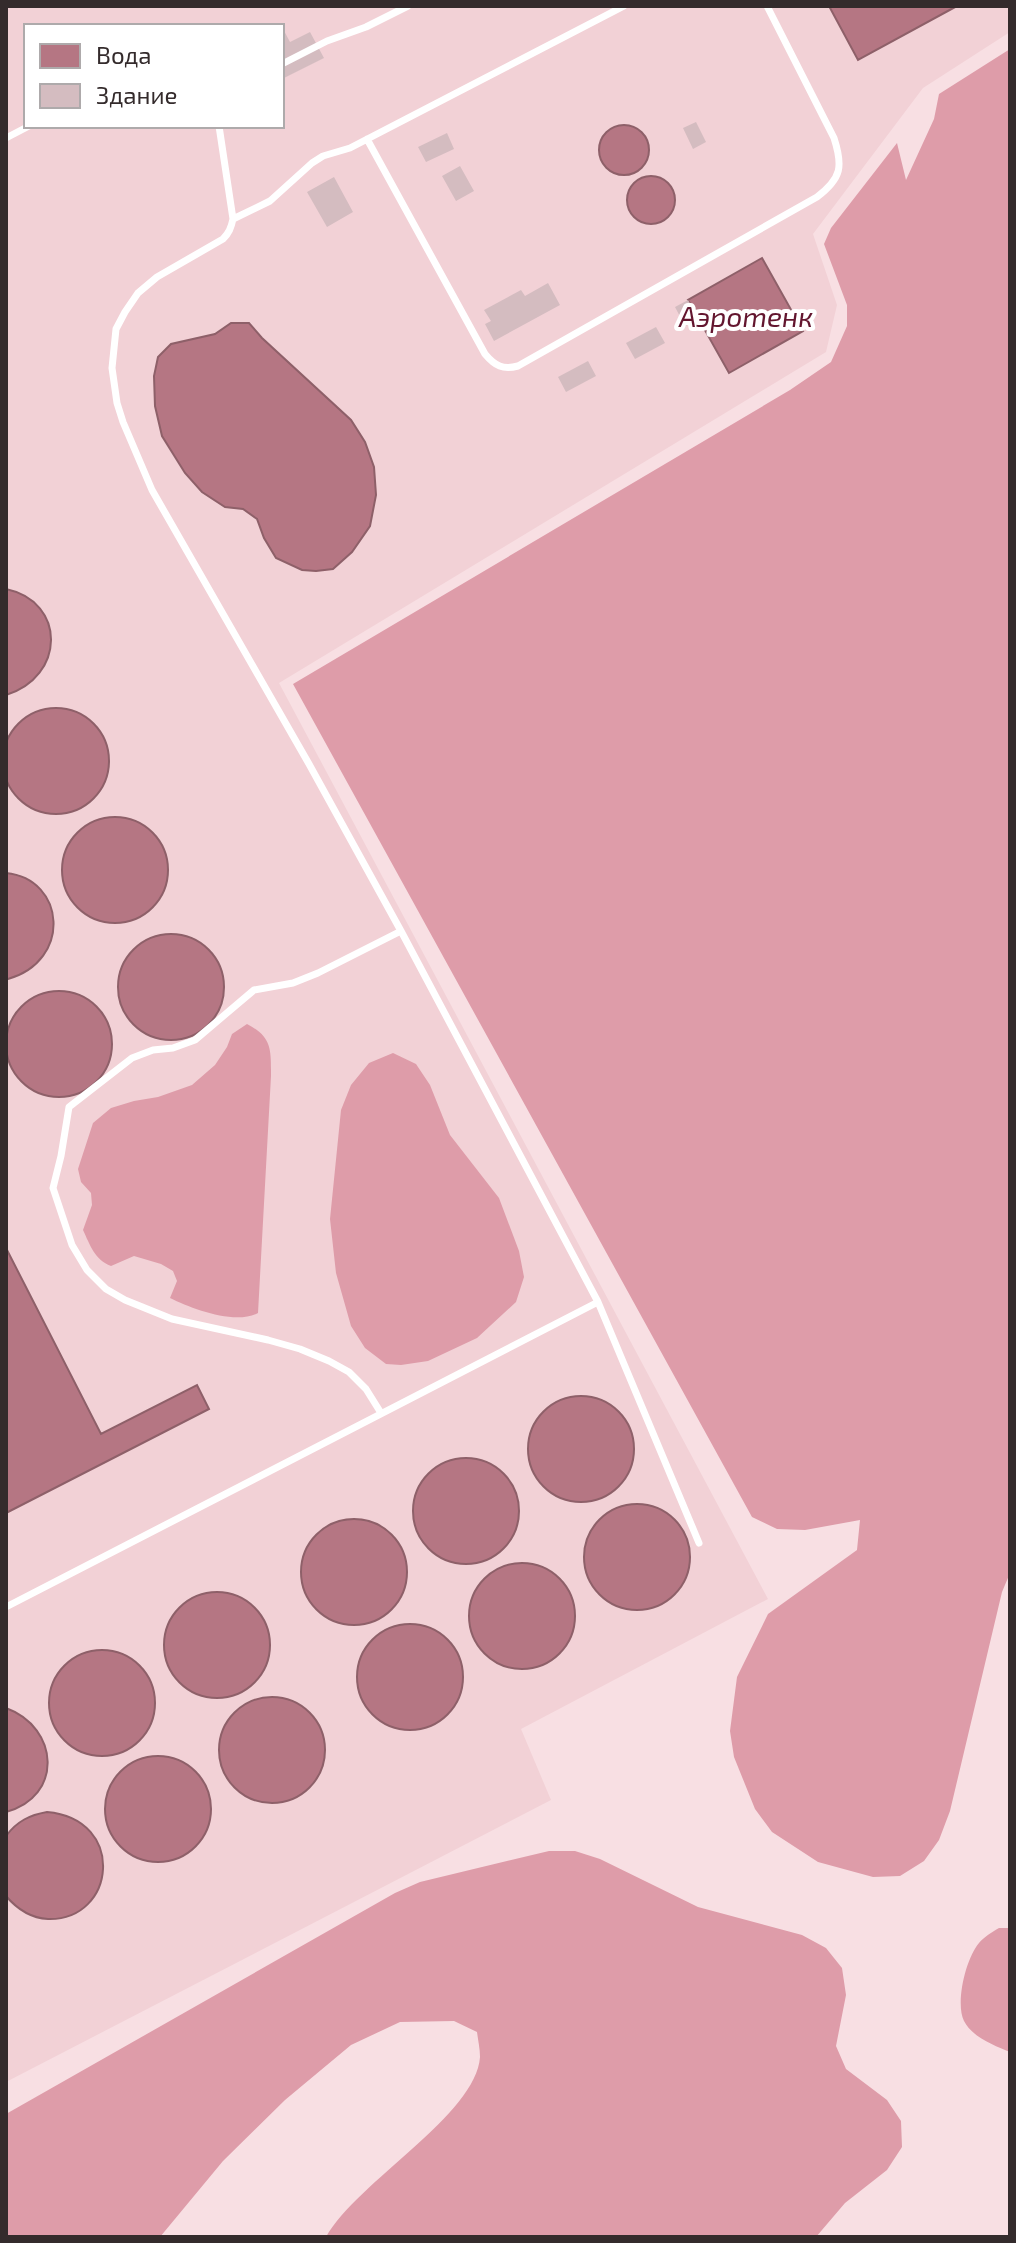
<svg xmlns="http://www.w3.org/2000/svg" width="1016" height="2243" viewBox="0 0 1016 2243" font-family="'Exo 2',sans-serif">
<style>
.built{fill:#f2d1d6;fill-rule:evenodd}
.forest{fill:#de9ca9}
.water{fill:#b57683;stroke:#8e6069;stroke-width:2}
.building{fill:#d4bcc0}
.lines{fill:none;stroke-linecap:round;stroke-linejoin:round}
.service{stroke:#fff;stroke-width:7}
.labels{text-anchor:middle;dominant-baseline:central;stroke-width:8;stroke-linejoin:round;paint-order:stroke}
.water-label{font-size:28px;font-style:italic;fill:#63162f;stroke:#fff}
</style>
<rect width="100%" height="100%" fill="#f8dfe3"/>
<!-- built -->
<path class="built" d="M6,6H1010V32L923,88L813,234L837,305L826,352L279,683L768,1599L521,1729L551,1800L6,2082ZM26,26H282V126H26Z"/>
<!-- forest -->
<path class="forest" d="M1010,49V1573L1002,1592L950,1811L939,1840L924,1861L900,1876L873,1877L818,1862L772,1832L755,1809L734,1757L730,1731L737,1677L768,1614L857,1550L860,1520L805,1530L777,1529L752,1517L293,684L790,390L831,362L847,326V305L824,244L831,228L897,143L906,180L934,119L939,94Z
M247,1024C272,1037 271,1049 271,1076L258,1313C235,1325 192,1309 170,1298L177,1281L173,1271L161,1264L134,1256L111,1266C95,1260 90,1245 83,1230L92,1205L91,1193L81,1182L78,1169L93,1123L111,1108L134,1101L158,1097L192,1085L215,1065L227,1047L232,1034Z
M393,1053L416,1064L430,1085L450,1135L499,1198L519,1251L524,1277L516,1302L477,1338L428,1361L401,1365L386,1364L365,1348L351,1326L336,1273L330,1219L341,1110L351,1085L369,1063Z
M549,1851H575L600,1859L698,1907L802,1935L826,1948L842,1968L846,1995L836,2046L846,2069L887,2100L901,2121L902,2147L887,2170L845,2203L816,2237H326C358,2181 476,2115 480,2057C480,2049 478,2040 477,2032L454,2021L400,2022L351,2045L285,2100L223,2161L160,2237H6V2114L395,1893L420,1882Z
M999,1928H1010V2052C995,2046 972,2037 964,2021C955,2003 966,1958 979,1943C984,1937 992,1932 999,1928Z"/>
<!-- water -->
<path class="water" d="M829,6H957L858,60Z
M599 150a25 25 0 1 1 50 0a25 25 0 1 1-50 0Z
M627 200a24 24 0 1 1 48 0a24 24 0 1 1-48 0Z
M762,258L803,331L729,373L688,300Z
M231,323H249L262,338L351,420L365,442L374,467L376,495L370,526L352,552L333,569L316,571L302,570L276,558L264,538L257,519L243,509L225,507L202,492L185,473L162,436L155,406L154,376L158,357L171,344L215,334Z
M6,589C67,602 65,677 6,695Z
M3 761a53 53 0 1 1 106 0a53 53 0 1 1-106 0Z
M62 870a53 53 0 1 1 106 0a53 53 0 1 1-106 0Z
M6,873C66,879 72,961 8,979H6Z
M118 987a53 53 0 1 1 106 0a53 53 0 1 1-106 0Z
M6 1044a53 53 0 1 1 106 0a53 53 0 1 1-106 0Z
M6,1248L101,1434L197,1385L209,1409L6,1513Z
M528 1449a53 53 0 1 1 106 0a53 53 0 1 1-106 0Z
M413 1511a53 53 0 1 1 106 0a53 53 0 1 1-106 0Z
M584 1557a53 53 0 1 1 106 0a53 53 0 1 1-106 0Z
M301 1572a53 53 0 1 1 106 0a53 53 0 1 1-106 0Z
M469 1616a53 53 0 1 1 106 0a53 53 0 1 1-106 0Z
M164 1645a53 53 0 1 1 106 0a53 53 0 1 1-106 0Z
M357 1677a53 53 0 1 1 106 0a53 53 0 1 1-106 0Z
M49 1703a53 53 0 1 1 106 0a53 53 0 1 1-106 0Z
M219 1750a53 53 0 1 1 106 0a53 53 0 1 1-106 0Z
M6,1708C60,1728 63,1797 6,1812Z
M105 1809a53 53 0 1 1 106 0a53 53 0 1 1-106 0Z
M47,1812C127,1819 116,1921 48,1919C30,1918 17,1909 6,1896V1836C17,1821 30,1815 47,1812Z"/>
<!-- building -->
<path class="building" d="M282,27L290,42L310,32L324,58L282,79Z
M696,122L706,142L693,149L683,128Z
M447,133L454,149L426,162L418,147Z
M460,166L474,191L456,201L442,176Z
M334,177L353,212L327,227L307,192Z
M548,283L560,305L494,341L485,324L491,321L484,310L521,290L525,296Z
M688,300L699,319L685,326L675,307Z
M656,327L665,343L635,359L626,343Z
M588,361L596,376L566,392L558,377Z"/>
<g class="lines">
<!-- service -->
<path class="service" d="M282,64L327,41L366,27L408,6
M219,126L233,219C231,228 229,233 223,239L157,277L138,293L125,312L116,329L112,368L117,403L123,422L152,490L309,764L401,931L598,1302L699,1543
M6,138L29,126
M367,139L485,354C495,366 503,370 518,366L817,197C842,178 843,166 834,138L767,6
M233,219L270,201L312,163L323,156L350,148L624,6
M381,1413L366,1389L349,1372L329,1361L300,1349L268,1340L172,1319L125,1300L106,1289L87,1270L72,1245L53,1188L61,1156L69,1107L132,1058L153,1050L173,1048L195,1040L254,990L293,983L318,973L401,931
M6,1607L598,1302"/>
</g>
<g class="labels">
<!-- water labels -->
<g class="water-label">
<text x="746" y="316">Аэротенк</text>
</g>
</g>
<!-- border -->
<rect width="1016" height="2243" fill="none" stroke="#342b2c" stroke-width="16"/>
<!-- legend -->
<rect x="24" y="24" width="260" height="104" fill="#ffffff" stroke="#aeaaab" stroke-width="2"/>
<rect x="40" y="44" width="40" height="24" fill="#b57683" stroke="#aeaaab" stroke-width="2"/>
<text x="96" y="64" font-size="24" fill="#342b2c">Вода</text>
<rect x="40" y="84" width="40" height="24" fill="#d4bcc0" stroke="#aeaaab" stroke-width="2"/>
<text x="96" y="104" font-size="24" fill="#342b2c">Здание</text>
</svg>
